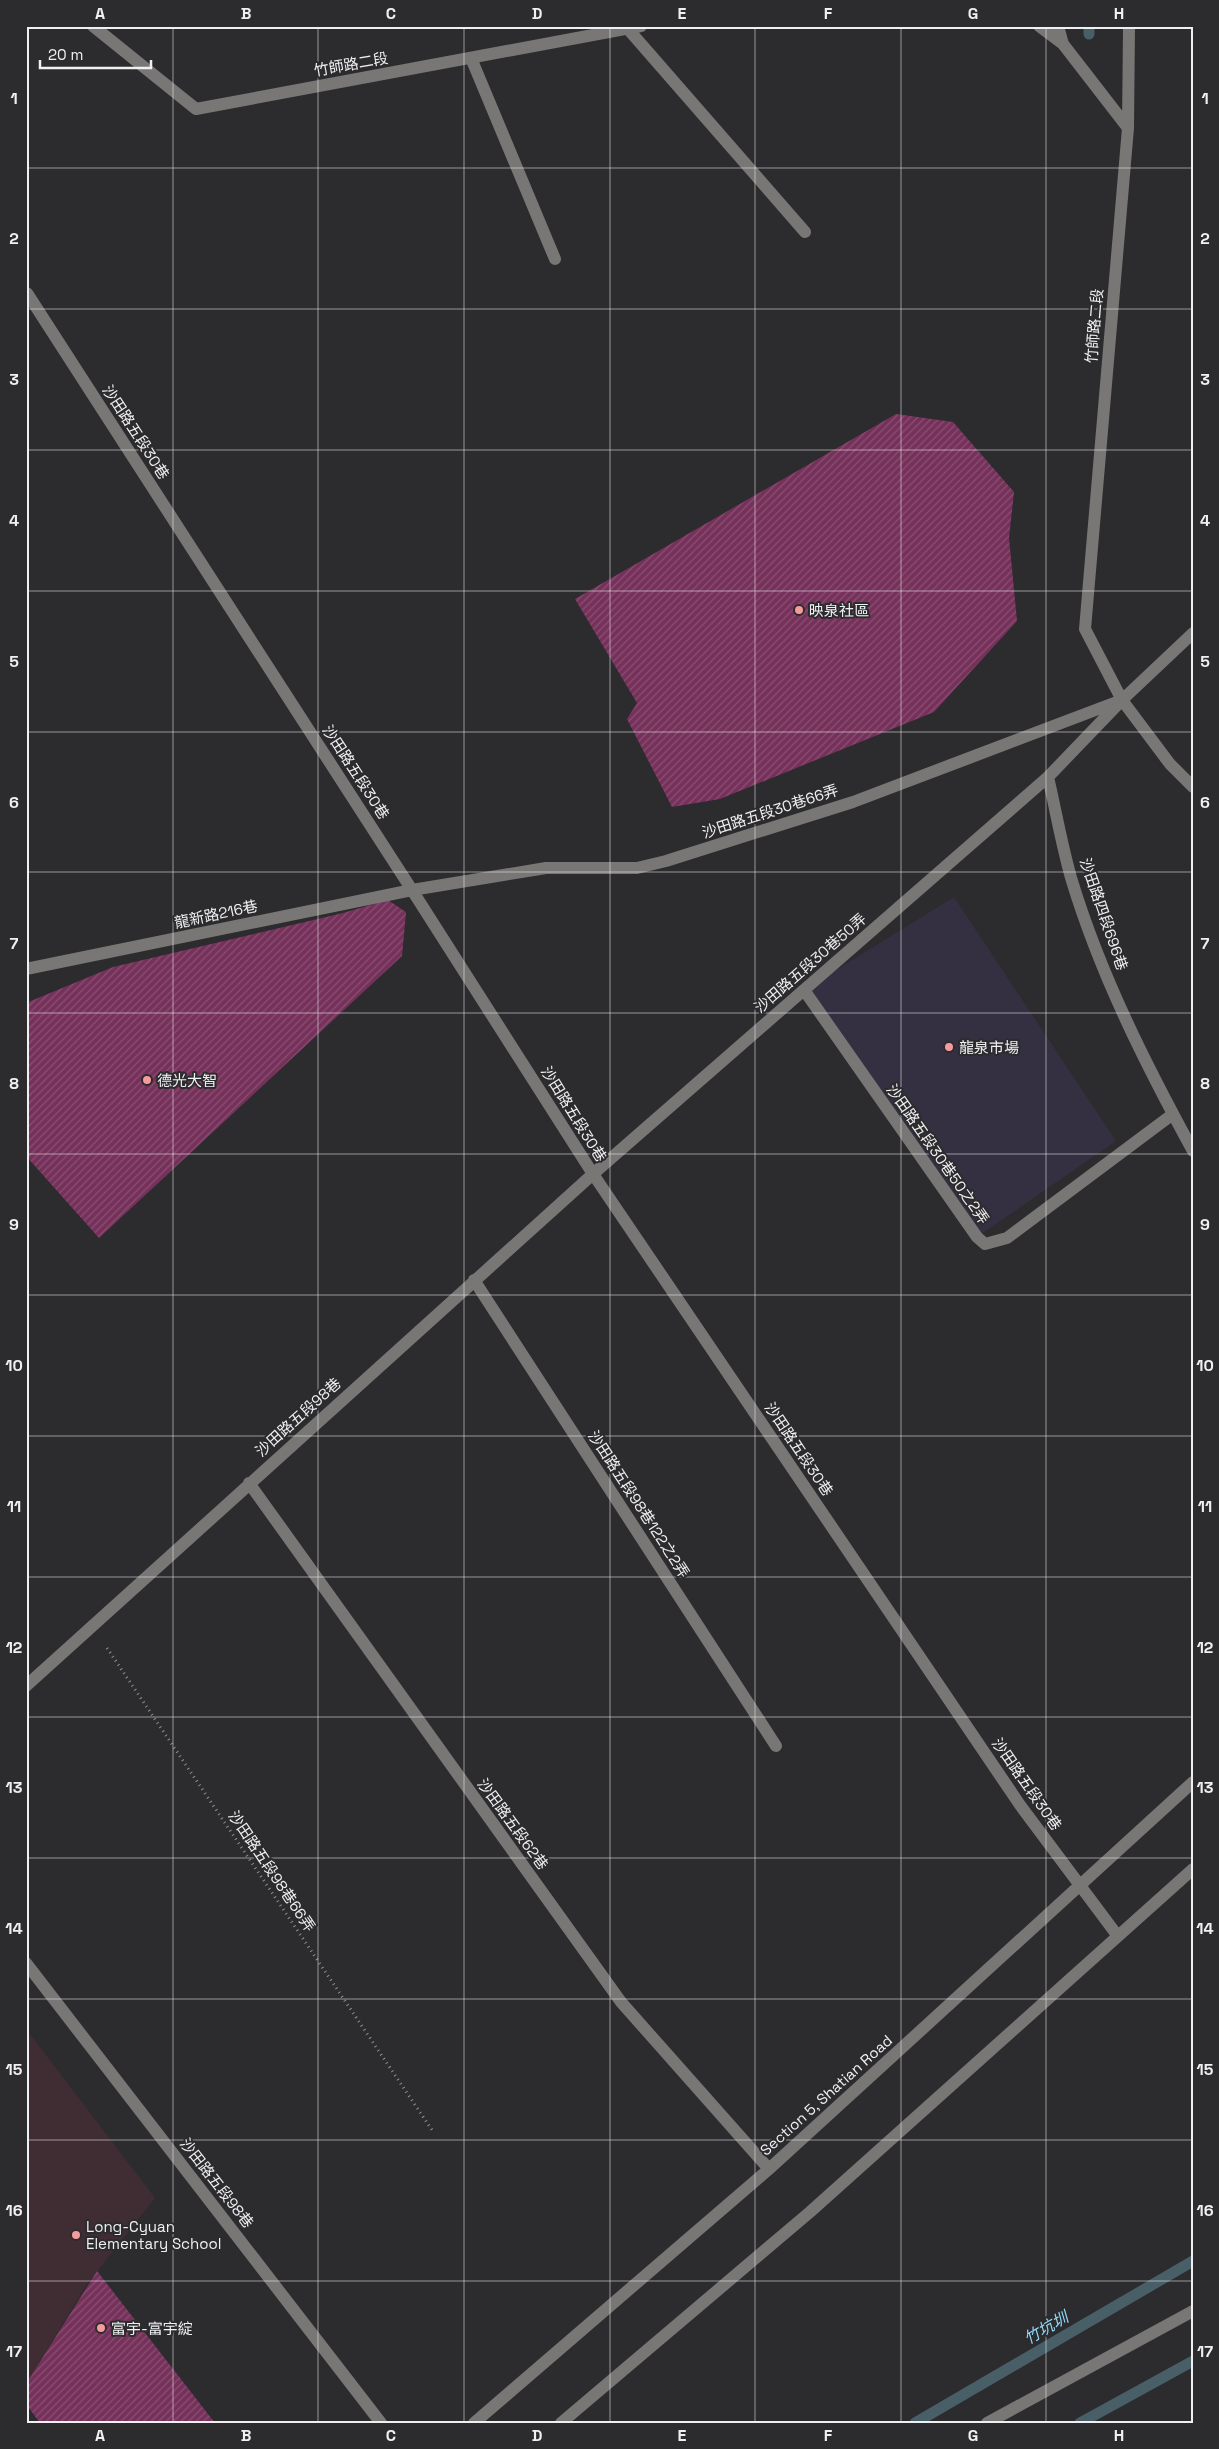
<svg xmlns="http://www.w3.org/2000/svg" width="1219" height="2449" viewBox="0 0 1219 2449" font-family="'Space Grotesk','Noto Sans TC',sans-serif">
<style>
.commercial{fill:#353041}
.education{fill:#402d33}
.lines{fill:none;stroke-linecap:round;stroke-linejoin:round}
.stream{stroke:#485f68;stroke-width:11}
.building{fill:url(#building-hatch)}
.path{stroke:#908f91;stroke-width:3;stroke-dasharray:1 4;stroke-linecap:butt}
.minor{stroke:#787775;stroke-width:12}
.grid{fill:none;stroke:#f0eff1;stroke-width:1;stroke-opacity:0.55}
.poi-dot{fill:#f59b9d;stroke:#2c2b2e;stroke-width:2}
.labels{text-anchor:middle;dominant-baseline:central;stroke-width:4;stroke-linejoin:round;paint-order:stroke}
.street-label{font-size:15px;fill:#f0eff1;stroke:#2c2b2e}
.poi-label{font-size:15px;fill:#f0eff1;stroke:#2c2b2e;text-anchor:start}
.water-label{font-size:16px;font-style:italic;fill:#91daf9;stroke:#2c2b2e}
.neatline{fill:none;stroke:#f0eff1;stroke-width:2}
.grid-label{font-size:16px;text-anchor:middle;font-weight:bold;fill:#f0eff1}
</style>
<defs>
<pattern id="building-hatch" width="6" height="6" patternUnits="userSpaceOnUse" patternTransform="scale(1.25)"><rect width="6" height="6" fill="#76315b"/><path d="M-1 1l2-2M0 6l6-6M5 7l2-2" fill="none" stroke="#8a4f73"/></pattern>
</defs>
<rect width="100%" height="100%" fill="#2c2b2e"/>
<!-- commercial -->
<path class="commercial" d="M954,897L1116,1141L977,1237L804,990Z"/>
<!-- education -->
<path class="education" d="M26,2029L155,2198L87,2284L26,2384Z"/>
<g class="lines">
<!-- stream -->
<path class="stream" d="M1089,34V26
M915,2423L1193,2261
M1080,2423L1193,2361"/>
</g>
<!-- building -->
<path class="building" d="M896,414L953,422L1014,492L1009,538L1017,621L934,712L720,799L672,807L627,719L637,703L575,599Z
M388,900L406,912L402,956L99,1238L26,1156V1003L113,967L343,913Z
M97,2271L215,2423H40L26,2404V2384Z"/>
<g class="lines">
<!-- path -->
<path class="path" d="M107,1648L432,2130"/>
<!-- minor -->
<path class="minor" d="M93,26L196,109L641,26
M1039,26L1063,44
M1058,26L1063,44L1128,128
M1129,26L1128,128L1085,629L1122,700L1170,764L1193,787
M628,29L805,232
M471,58L555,259
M27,293L412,890L593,1174L1020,1805L1117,1935
M1193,633L1122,700L1048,777C1056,811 1062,847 1072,881C1101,976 1146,1065 1193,1151
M26,969L412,890L546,868H637L666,861L853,802L1122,700
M804,990L977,1237L985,1244L1007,1238L1173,1114
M474,1280L776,1746
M249,1483L621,2002L769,2169
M26,1686L593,1174L1048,777
M26,1963L381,2423
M474,2423L769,2169L1193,1782
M561,2423L810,2212L1193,1869
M987,2423L1193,2311"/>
</g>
<!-- grid -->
<path class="grid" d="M173,26V2423M318,26V2423M464,26V2423M610,26V2423M755,26V2423M901,26V2423M1046,26V2423M26,168H1193M26,309H1193M26,450H1193M26,591H1193M26,732H1193M26,872H1193M26,1013H1193M26,1154H1193M26,1295H1193M26,1436H1193M26,1577H1193M26,1717H1193M26,1858H1193M26,1999H1193M26,2140H1193M26,2281H1193"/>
<!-- markers -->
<g class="poi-dot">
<circle cx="799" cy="610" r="5"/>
<circle cx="949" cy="1047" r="5"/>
<circle cx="147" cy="1080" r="5"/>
<circle cx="76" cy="2235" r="5"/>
<circle cx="101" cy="2328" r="5"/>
</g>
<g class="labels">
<!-- street labels -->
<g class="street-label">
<text transform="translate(351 64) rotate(-10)">竹師路二段</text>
<text transform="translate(1094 326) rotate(-85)">竹師路二段</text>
<text transform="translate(136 432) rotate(57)">沙田路五段30巷</text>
<text transform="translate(356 772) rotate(57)">沙田路五段30巷</text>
<text transform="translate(770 811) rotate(-18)">沙田路五段30巷66弄</text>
<text transform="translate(216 914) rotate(-12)">龍新路216巷</text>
<text transform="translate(1104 914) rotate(71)">沙田路四段696巷</text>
<text transform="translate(810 963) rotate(-41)">沙田路五段30巷50弄</text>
<text transform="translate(574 1114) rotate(58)">沙田路五段30巷</text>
<text transform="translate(938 1154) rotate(55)">沙田路五段30巷50之2弄</text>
<text transform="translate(298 1417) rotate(-42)">沙田路五段98巷</text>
<text transform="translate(799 1449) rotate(56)">沙田路五段30巷</text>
<text transform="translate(639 1504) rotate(57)">沙田路五段98巷122之2弄</text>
<text transform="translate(1027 1784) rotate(55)">沙田路五段30巷</text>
<text transform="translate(513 1824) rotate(54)">沙田路五段62巷</text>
<text transform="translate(272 1871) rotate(56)">沙田路五段98巷66弄</text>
<text transform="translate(826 2095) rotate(-42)">Section 5, Shatian Road</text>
<text transform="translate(217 2183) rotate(52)">沙田路五段98巷</text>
</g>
<!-- poi labels -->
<g class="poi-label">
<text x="809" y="610">映泉社區</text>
<text x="959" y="1047">龍泉市場</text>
<text x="157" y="1080">德光大智</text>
<text x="86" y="2226">Long-Cyuan<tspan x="86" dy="17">Elementary School</tspan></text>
<text x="111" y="2328">富宇-富宇綻</text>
</g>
<!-- water labels -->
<g class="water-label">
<text transform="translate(1046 2328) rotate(-30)">竹坑圳</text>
</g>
</g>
<!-- border -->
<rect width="1219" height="2449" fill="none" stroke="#2c2b2e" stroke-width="55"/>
<!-- scale -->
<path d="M40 60v8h111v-8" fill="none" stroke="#f0eff1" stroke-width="2.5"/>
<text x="48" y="60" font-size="15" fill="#f0eff1" stroke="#2c2b2e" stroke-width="4" paint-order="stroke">20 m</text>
<rect x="28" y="28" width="1164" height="2394" class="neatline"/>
<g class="grid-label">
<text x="100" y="19">A</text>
<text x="246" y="19">B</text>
<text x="391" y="19">C</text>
<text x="537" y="19">D</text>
<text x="682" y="19">E</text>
<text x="828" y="19">F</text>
<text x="973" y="19">G</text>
<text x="1119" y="19">H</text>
<text x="14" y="104">1</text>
<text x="1205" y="104">1</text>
<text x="14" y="244">2</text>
<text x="1205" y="244">2</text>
<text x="14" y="385">3</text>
<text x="1205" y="385">3</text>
<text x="14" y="526">4</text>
<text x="1205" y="526">4</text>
<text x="14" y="667">5</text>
<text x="1205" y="667">5</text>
<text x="14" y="808">6</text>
<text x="1205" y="808">6</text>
<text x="14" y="949">7</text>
<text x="1205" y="949">7</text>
<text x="14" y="1089">8</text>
<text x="1205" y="1089">8</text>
<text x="14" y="1230">9</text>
<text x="1205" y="1230">9</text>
<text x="14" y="1371">10</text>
<text x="1205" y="1371">10</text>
<text x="14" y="1512">11</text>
<text x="1205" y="1512">11</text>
<text x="14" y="1653">12</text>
<text x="1205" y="1653">12</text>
<text x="14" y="1793">13</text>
<text x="1205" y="1793">13</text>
<text x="14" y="1934">14</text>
<text x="1205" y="1934">14</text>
<text x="14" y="2075">15</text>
<text x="1205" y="2075">15</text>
<text x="14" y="2216">16</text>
<text x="1205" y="2216">16</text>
<text x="14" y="2357">17</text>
<text x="1205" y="2357">17</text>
<text x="100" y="2441">A</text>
<text x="246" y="2441">B</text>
<text x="391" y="2441">C</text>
<text x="537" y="2441">D</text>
<text x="682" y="2441">E</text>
<text x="828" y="2441">F</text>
<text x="973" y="2441">G</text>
<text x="1119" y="2441">H</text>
</g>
</svg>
